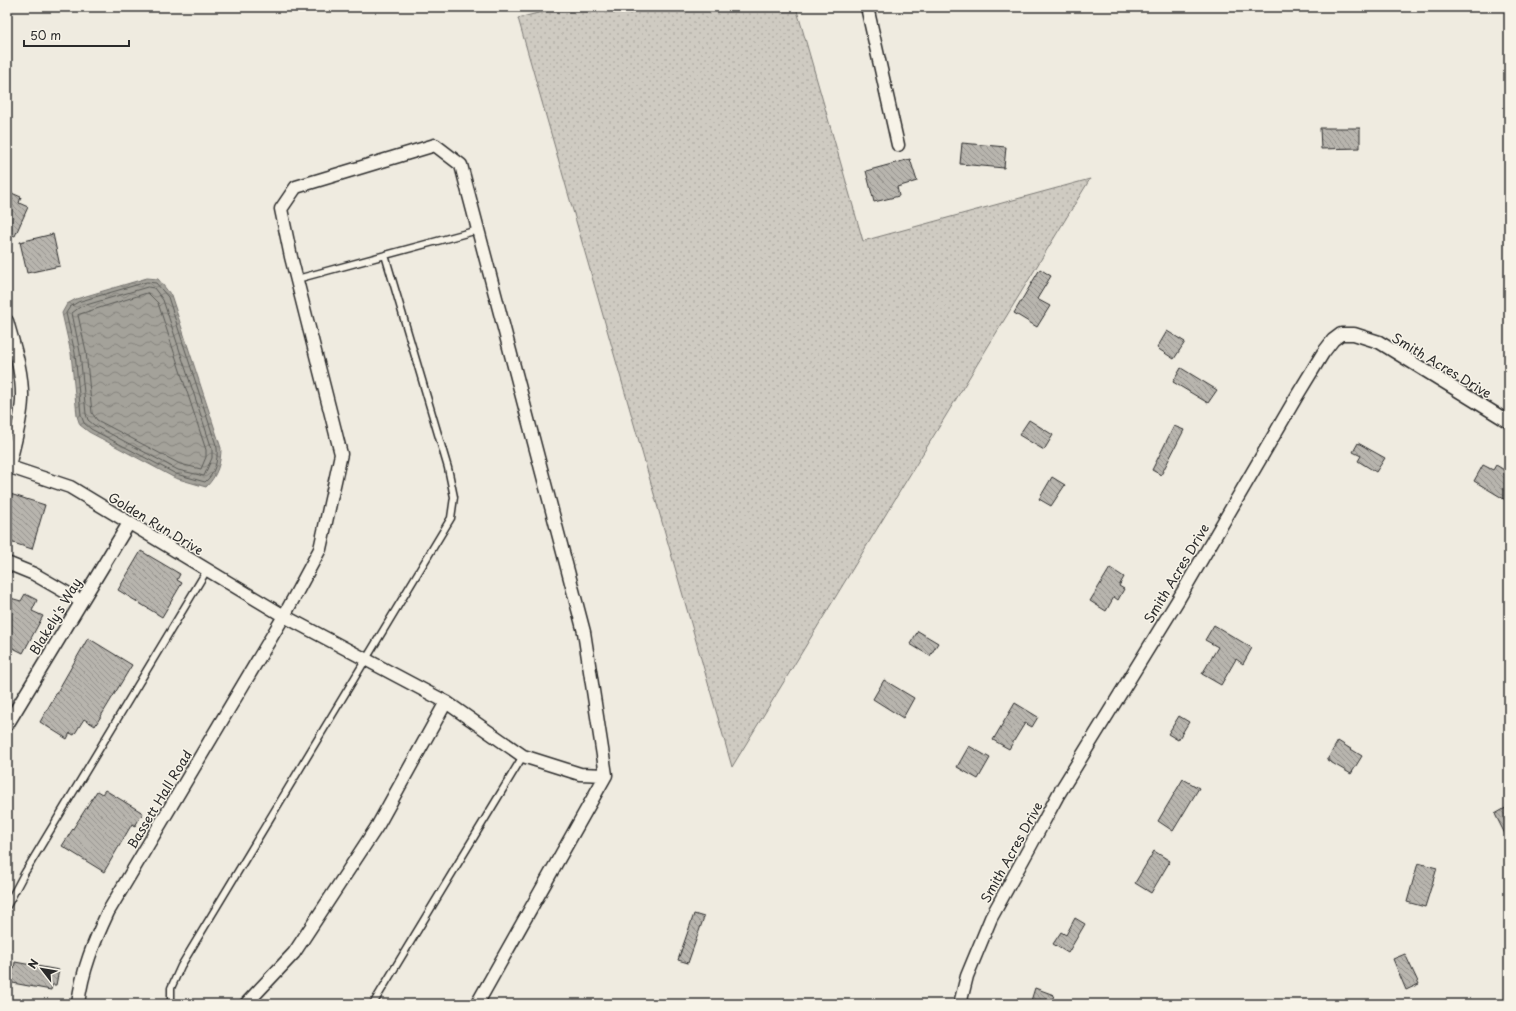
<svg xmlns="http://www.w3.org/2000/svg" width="1516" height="1011" viewBox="0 0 1516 1011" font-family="'Playpen Sans',sans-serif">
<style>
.grass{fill:url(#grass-dots);stroke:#7d7b76}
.water{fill:url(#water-waves);stroke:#74726e}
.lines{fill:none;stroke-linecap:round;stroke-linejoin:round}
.shore{stroke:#5b5b57;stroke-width:1}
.building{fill:url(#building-back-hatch);stroke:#2b2b2b}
.service-casing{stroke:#2b2b2b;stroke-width:9}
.minor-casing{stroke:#2b2b2b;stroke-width:15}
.service{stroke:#f7f3e8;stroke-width:6}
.minor{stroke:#f7f3e8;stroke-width:12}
.labels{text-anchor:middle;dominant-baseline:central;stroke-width:3;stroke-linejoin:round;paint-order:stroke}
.street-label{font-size:13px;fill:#2b2b2b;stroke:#f7f3e8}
</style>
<defs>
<pattern id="grass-dots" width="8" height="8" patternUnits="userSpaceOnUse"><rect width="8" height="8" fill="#cfcbc2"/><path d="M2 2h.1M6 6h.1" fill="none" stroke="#b2aea7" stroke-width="1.8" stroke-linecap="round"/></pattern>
<pattern id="water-waves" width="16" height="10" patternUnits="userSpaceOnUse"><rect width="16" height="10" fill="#a4a29a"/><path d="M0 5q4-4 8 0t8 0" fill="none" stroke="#86847e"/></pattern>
<pattern id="building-back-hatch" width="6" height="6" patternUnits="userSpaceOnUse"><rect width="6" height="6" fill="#b8b5ae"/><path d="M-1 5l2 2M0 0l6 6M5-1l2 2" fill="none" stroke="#96938e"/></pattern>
</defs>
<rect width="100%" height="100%" fill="#efebe0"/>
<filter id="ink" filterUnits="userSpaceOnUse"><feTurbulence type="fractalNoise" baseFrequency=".025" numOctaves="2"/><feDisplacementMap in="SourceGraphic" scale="8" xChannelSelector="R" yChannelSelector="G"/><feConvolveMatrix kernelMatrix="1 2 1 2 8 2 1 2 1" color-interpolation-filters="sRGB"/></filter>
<g filter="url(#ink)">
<!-- grass -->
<path class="grass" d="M562,7H796L863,241L1090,179L732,767L518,18Z"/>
<!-- water -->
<path class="water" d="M147,278L158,279L171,295L221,448C221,463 217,476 206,487L175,478L89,432L80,425L77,416L71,353L62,313L67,304L76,299Z"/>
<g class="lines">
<!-- shore -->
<path class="shore" d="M147,282L156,283L168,297L217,448C218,460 215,474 205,482L176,474L91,429L84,423L81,415L75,353L66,313L70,307L78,302Z
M148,287L154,288L163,300L212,449V458L204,476L178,470L94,425L88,420L86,414L80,352L72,313L80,307Z
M148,293L158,303L206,450V457L201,469L180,464L97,420L92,413L86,351L78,315Z"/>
</g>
<!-- building -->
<path class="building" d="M1320,128H1360V148L1321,149Z
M962,143L1006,147L1004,168L960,164Z
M910,159L917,181L897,187L899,196L874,202L866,171Z
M7,191L21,197L19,203L28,207L15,236L7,233Z
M53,234L60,266L27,273L20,242Z
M1040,269L1051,276L1037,299L1050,306L1037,327L1014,313Z
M1167,331L1185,342L1174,359L1157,348Z
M1181,368L1217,390L1208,403L1173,382Z
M1029,420L1053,435L1044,450L1019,435Z
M1174,426L1184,430L1161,475L1152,470Z
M1358,443L1385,458L1376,472L1358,461L1361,456L1353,452Z
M1483,465L1493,470L1496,465L1506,471L1504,474L1509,477V502L1474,481Z
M1052,477L1065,485L1051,506L1039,499Z
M7,493L45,505L32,549L7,541Z
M141,551L180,574L177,580L182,583L162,617L118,590Z
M1110,568L1124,577L1119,586L1124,589L1118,600L1114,597L1106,611L1090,601Z
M25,594L37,600L32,611L43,616L23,653L7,645V597L21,601Z
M1214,625L1252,648L1243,664L1236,659L1221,685L1202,674L1218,647L1205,640Z
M918,631L938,643L930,656L910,644Z
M88,638L132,665L95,726L84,719L74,735L70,733L67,739L40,722Z
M884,680L914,698L903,718L873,699Z
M1015,703L1038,717L1032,727L1025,723L1009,749L993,740Z
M1179,716L1189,722L1178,740L1168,734Z
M1338,741L1362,756L1351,774L1327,760Z
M969,746L990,758L978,779L957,767Z
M1183,779L1199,788L1173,831L1158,821Z
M105,790L143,813L135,826L132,824L104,872L62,846L97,791L102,794Z
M1509,806V842L1495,814Z
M1154,851L1170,861L1151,893L1135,883Z
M1418,863L1437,868L1425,907L1407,902Z
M694,914L704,917L688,963L678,960Z
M1075,918L1085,924L1068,953L1053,944L1061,932L1066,935Z
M1405,954L1419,984L1406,990L1393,959Z
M15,962L59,970L56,985H52L51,990L7,982L9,968L14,969Z
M1035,988L1054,995L1051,1004H1030Z"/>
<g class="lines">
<!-- service casing -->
<g class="service-casing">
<path id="service" d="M297,279L478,230
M7,906L24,874L207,570
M171,1004V988L181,966L451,518L454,497L448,468L385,255
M373,1004L523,756"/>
</g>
<!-- minor casing -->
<g class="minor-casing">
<path id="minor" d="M867,7L898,145
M7,321C14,346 23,373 22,400C21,422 14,445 9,466
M7,466L70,487L284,616L446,702L523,756L580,774L606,775
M7,563L34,574L81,601
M7,725L129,523
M78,1004C82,970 94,942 108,912L284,616L320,549L341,454L291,257L281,209L296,187L435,145L461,165L584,632L606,775L477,1004
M246,1004L294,953L378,825L446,702
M960,1004L967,976L991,918L1031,845L1058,795L1178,600L1298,394L1323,353L1333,340L1341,334H1354L1379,342L1509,422"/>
</g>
<!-- service -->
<use href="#service" class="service"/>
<!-- minor -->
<use href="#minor" class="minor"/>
</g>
</g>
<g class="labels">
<!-- street labels -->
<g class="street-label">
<text transform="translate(1442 365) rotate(31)">Smith Acres Drive</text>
<text transform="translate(156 523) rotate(31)">Golden Run Drive</text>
<text transform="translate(1176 573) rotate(-59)">Smith Acres Drive</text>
<text transform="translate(55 616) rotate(-59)">Blakely's Way</text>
<text transform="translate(159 799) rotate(-59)">Bassett Hall Road</text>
<text transform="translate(1011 852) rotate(-61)">Smith Acres Drive</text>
</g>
</g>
<!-- margin -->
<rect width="1516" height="1011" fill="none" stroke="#f7f3e8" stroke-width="24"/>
<rect x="12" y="12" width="1492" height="987" fill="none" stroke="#2b2b2b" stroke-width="1.5" filter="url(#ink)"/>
<!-- north arrow -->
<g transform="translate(42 969) rotate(301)" stroke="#f7f3e8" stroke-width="3" paint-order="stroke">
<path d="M0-3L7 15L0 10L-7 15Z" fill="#2b2b2b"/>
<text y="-6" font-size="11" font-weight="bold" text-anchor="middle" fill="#2b2b2b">N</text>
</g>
<!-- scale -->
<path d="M24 40v6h105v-6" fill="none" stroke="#2b2b2b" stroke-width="2"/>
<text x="30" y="40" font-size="12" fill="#2b2b2b" stroke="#f7f3e8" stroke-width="3" paint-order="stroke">50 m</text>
</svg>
